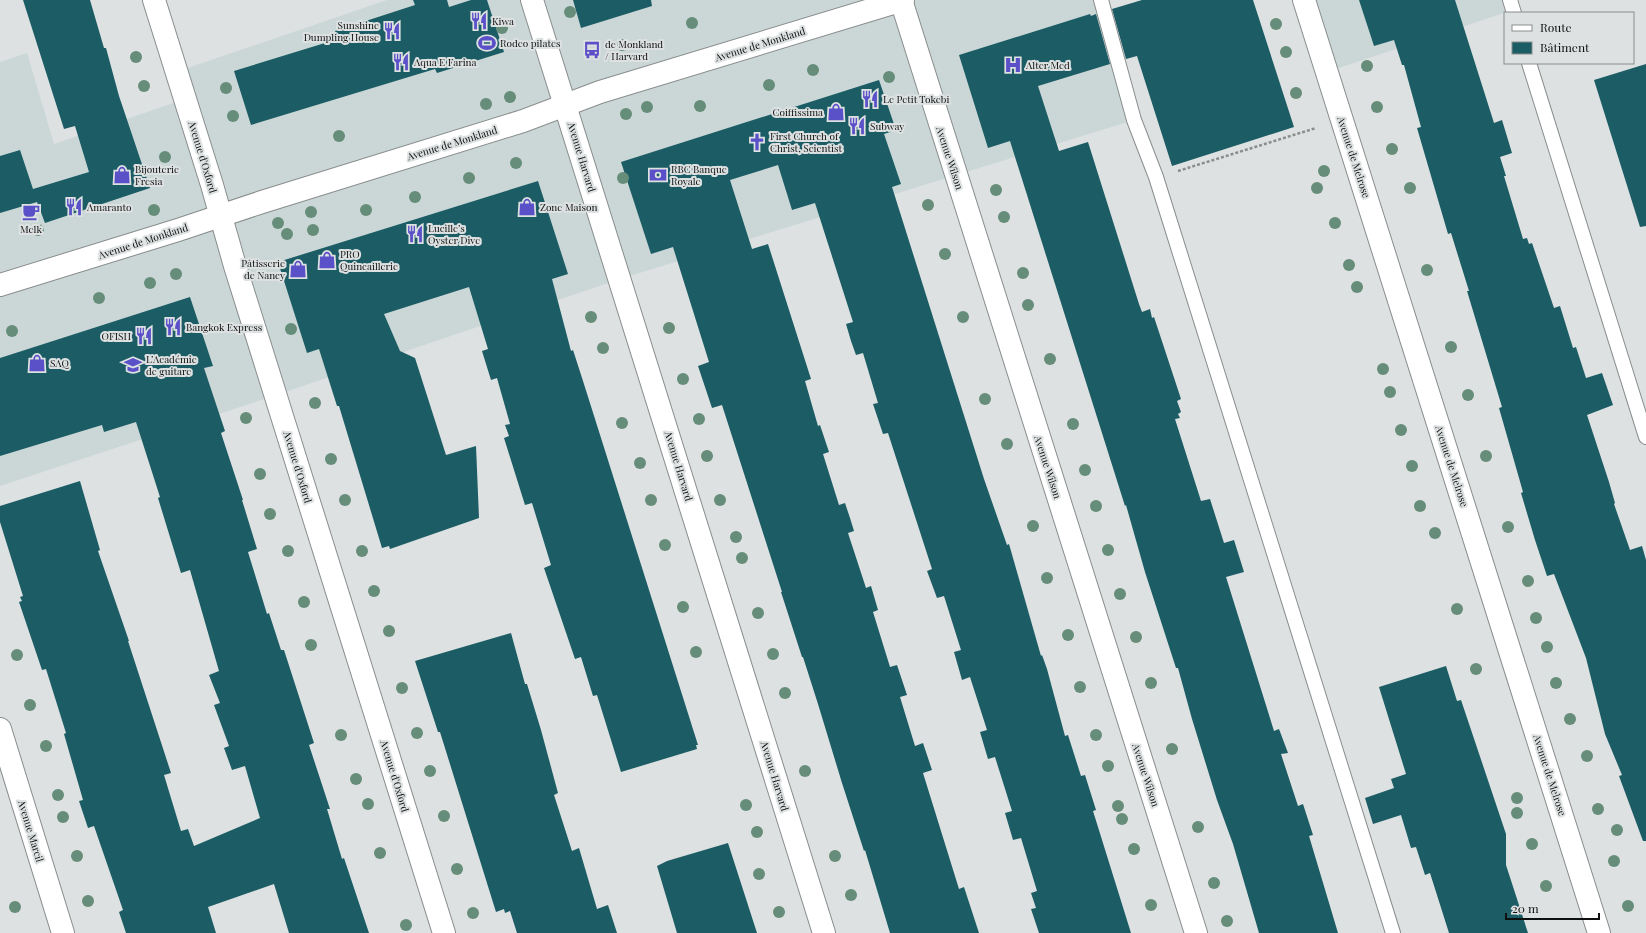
<svg xmlns="http://www.w3.org/2000/svg" width="1646" height="933" viewBox="0 0 1646 933" font-family="'Playfair Display',serif">
<style>
.built{fill:#cad7d6}
.building{fill:#1b5c65}
.lines{fill:none;stroke-linecap:round;stroke-linejoin:round}
.service-casing{stroke:#898d8d;stroke-width:16}
.minor-casing{stroke:#898d8d;stroke-width:24}
.tertiary-casing{stroke:#898d8d;stroke-width:24}
.path{stroke:#8b8d8d;stroke-width:2.5;stroke-dasharray:3 2;stroke-linecap:butt}
.service{stroke:#fff;stroke-width:14}
.minor{stroke:#fff;stroke-width:22}
.tertiary{stroke:#fff;stroke-width:22}
.tree{fill:#668d79}
.labels{text-anchor:middle;dominant-baseline:central;stroke-width:4;stroke-linejoin:round;paint-order:stroke}
.poi-label{font-size:10px;fill:#0e0f0f;stroke:#dde1e1;text-anchor:start}
.street-label{font-size:10px;fill:#0e0f0f;stroke:#dde1e1}
</style>
<rect width="100%" height="100%" fill="#dde1e1"/>
<!-- built -->
<path class="built" d="M387,0H1101L1134,120L620,279L258,401L0,486V62L27,53L54,144L185,99L176,72Z
M1304,0H1510L1513,10L1327,72Z"/>
<!-- building -->
<path class="building" d="M23,0H90L104,48H106L119,96L150,188L45,223L37,202L0,213V156L20,150L33,189L89,172L75,126L64,129Z
M413,0H447L449,7L471,0H487L504,52L437,73L435,69L251,125L234,71L338,39L335,31L415,5Z
M573,0H651L652,6L581,28Z
M1142,0H1253L1294,127L1172,166L1137,56L1126,59L1112,9Z
M1359,0H1455L1494,123L1502,120L1512,153L1500,157L1506,176H1504L1523,239L1527,238L1529,244L1532,243L1554,308L1560,306L1573,348L1576,347L1586,378L1602,373L1613,405L1587,415L1609,482L1615,503L1614,504L1630,550L1642,546L1646,560V841H1643L1619,776L1622,775L1605,734L1586,658L1554,574L1547,576L1535,540L1521,493L1523,492L1499,408L1502,407L1467,291H1469L1451,233L1448,234L1417,128L1421,127L1404,65H1402L1394,40L1374,46Z
M1090,14L1091,16L1096,14L1110,64L1038,86L1059,151L1088,142L1139,304L1142,312L1150,309L1152,318L1154,317L1181,399L1177,401L1181,412L1178,414L1180,418L1175,419L1201,501L1210,499L1224,543L1234,540L1244,572L1226,577L1274,731L1279,729L1288,753L1281,754L1298,806L1303,804L1313,835L1309,836L1338,933H1259L1233,844L1217,800L1192,719L1178,668H1176L1145,572L1126,505L1125,506L1010,141L988,148L959,55Z
M1646,64V226L1640,227L1594,80Z
M879,80L896,130L884,134L901,184L892,187L984,479L1007,545L1009,544L1041,656L1042,655L1047,669L1065,736L1068,735L1081,776L1085,775L1096,810L1093,811L1131,933H1039L1031,909L1036,908L1031,893L1037,891L1021,838L1013,840L1005,813L1012,811L995,757L988,759L980,732L987,730L970,677L962,680L954,652L961,650L944,596L937,598L927,571L932,569L888,433L883,434L873,404L878,403L863,353L856,355L851,341L846,324L853,322L815,203L792,210L778,165L730,180L752,249L768,244L811,379L805,381L818,426L820,425L829,452L823,454L839,505L845,503L850,518L854,531L848,533L866,588L871,586L878,610L873,612L890,667L897,665L907,695L900,697L915,746L923,743L932,770L923,773L959,889L964,887L979,933H890L865,850L864,851L842,783L818,704L803,657H802L781,592H782L722,405L712,408L698,366L709,362L673,247L651,254L621,162Z
M538,181L568,274L552,279L571,351L573,350L583,381L698,745H696L697,749L621,772L597,695L593,696L581,657L575,659L544,568L551,565L532,503L525,505L504,438L509,436L505,425L510,424L497,378L491,380L482,351L488,349L469,287L384,314L400,351L415,358L446,455L476,446L479,518L390,549L389,546L382,548L339,406H337L319,349L307,353L278,262Z
M190,297L213,366L204,368L225,431L221,433L243,500H242L257,549L248,552L267,614L269,613L281,650H284L314,743L309,745L330,809H327L342,859L344,858L369,933H289L274,884L208,907L216,933H126L119,912L123,910L94,826L88,828L79,801L83,800L64,734L66,733L46,669L42,670L19,602L22,601L20,597L23,596L0,522V506L80,481L100,550L98,551L129,641H128L171,773L164,775L181,831L188,829L194,846L260,818L245,766L232,770L224,748L229,746L214,705L220,703L209,675L219,671L190,570L181,573L158,498L160,497L136,422L104,432L102,425L0,456V358Z
M511,633L525,684H527L541,730L558,793L554,795L572,851L579,848L597,909L608,905L617,933H517L510,911L505,913L504,909L496,912L440,732H438L415,661Z
M1446,666L1457,701L1461,700L1506,834V865L1528,933H1449L1430,873L1425,875L1416,847L1411,848L1401,815L1373,824L1365,798L1394,788L1391,779L1406,774L1379,687Z
M728,843L757,933H677L657,866L667,861Z"/>
<g class="lines">
<!-- service casing -->
<g class="service-casing">
<path id="service" d="M1101,0L1134,120L1156,177L1393,933
M1510,0L1514,13
M1529,63L1646,437"/>
</g>
<!-- minor casing -->
<g class="minor-casing">
<path id="minor" d="M154,0L212,185L235,266L444,933
M532,0L824,933
M901,0L1196,933
M1304,0L1599,933
M0,729L63,933"/>
</g>
<!-- tertiary casing -->
<g class="tertiary-casing">
<path id="tertiary" d="M0,285L178,230L262,202L523,121L600,92L903,0"/>
</g>
<!-- path -->
<path class="path" d="M1178,171L1316,128"/>
<!-- service -->
<use href="#service" class="service"/>
<!-- minor -->
<use href="#minor" class="minor"/>
<!-- tertiary -->
<use href="#tertiary" class="tertiary"/>
</g>
<!-- trees -->
<g class="tree">
<circle cx="570" cy="12" r="6"/>
<circle cx="692" cy="23" r="6"/>
<circle cx="1276" cy="24" r="6"/>
<circle cx="502" cy="28" r="6"/>
<circle cx="622" cy="45" r="6"/>
<circle cx="1286" cy="52" r="6"/>
<circle cx="136" cy="57" r="6"/>
<circle cx="1367" cy="66" r="6"/>
<circle cx="813" cy="70" r="6"/>
<circle cx="889" cy="77" r="6"/>
<circle cx="769" cy="85" r="6"/>
<circle cx="144" cy="86" r="6"/>
<circle cx="226" cy="88" r="6"/>
<circle cx="1296" cy="93" r="6"/>
<circle cx="510" cy="97" r="6"/>
<circle cx="486" cy="104" r="6"/>
<circle cx="700" cy="106" r="6"/>
<circle cx="647" cy="107" r="6"/>
<circle cx="1377" cy="107" r="6"/>
<circle cx="626" cy="114" r="6"/>
<circle cx="233" cy="116" r="6"/>
<circle cx="339" cy="136" r="6"/>
<circle cx="1392" cy="149" r="6"/>
<circle cx="165" cy="157" r="6"/>
<circle cx="516" cy="163" r="6"/>
<circle cx="1324" cy="171" r="6"/>
<circle cx="469" cy="178" r="6"/>
<circle cx="623" cy="178" r="6"/>
<circle cx="1317" cy="188" r="6"/>
<circle cx="1410" cy="188" r="6"/>
<circle cx="996" cy="190" r="6"/>
<circle cx="415" cy="197" r="6"/>
<circle cx="928" cy="205" r="6"/>
<circle cx="154" cy="210" r="6"/>
<circle cx="366" cy="210" r="6"/>
<circle cx="311" cy="212" r="6"/>
<circle cx="1004" cy="217" r="6"/>
<circle cx="278" cy="223" r="6"/>
<circle cx="1335" cy="223" r="6"/>
<circle cx="38" cy="230" r="6"/>
<circle cx="313" cy="230" r="6"/>
<circle cx="287" cy="234" r="6"/>
<circle cx="945" cy="254" r="6"/>
<circle cx="1349" cy="265" r="6"/>
<circle cx="1427" cy="270" r="6"/>
<circle cx="1023" cy="273" r="6"/>
<circle cx="176" cy="274" r="6"/>
<circle cx="150" cy="283" r="6"/>
<circle cx="1357" cy="287" r="6"/>
<circle cx="99" cy="298" r="6"/>
<circle cx="1028" cy="305" r="6"/>
<circle cx="591" cy="317" r="6"/>
<circle cx="963" cy="317" r="6"/>
<circle cx="669" cy="328" r="6"/>
<circle cx="291" cy="329" r="6"/>
<circle cx="12" cy="331" r="6"/>
<circle cx="1451" cy="347" r="6"/>
<circle cx="603" cy="348" r="6"/>
<circle cx="1050" cy="359" r="6"/>
<circle cx="1383" cy="369" r="6"/>
<circle cx="683" cy="379" r="6"/>
<circle cx="1390" cy="392" r="6"/>
<circle cx="1468" cy="395" r="6"/>
<circle cx="985" cy="399" r="6"/>
<circle cx="315" cy="403" r="6"/>
<circle cx="246" cy="418" r="6"/>
<circle cx="699" cy="419" r="6"/>
<circle cx="622" cy="423" r="6"/>
<circle cx="1073" cy="424" r="6"/>
<circle cx="1401" cy="430" r="6"/>
<circle cx="1007" cy="444" r="6"/>
<circle cx="707" cy="456" r="6"/>
<circle cx="1486" cy="456" r="6"/>
<circle cx="331" cy="459" r="6"/>
<circle cx="640" cy="463" r="6"/>
<circle cx="1412" cy="466" r="6"/>
<circle cx="1085" cy="470" r="6"/>
<circle cx="260" cy="474" r="6"/>
<circle cx="345" cy="500" r="6"/>
<circle cx="651" cy="500" r="6"/>
<circle cx="720" cy="500" r="6"/>
<circle cx="1096" cy="506" r="6"/>
<circle cx="1420" cy="506" r="6"/>
<circle cx="270" cy="514" r="6"/>
<circle cx="1033" cy="526" r="6"/>
<circle cx="1508" cy="527" r="6"/>
<circle cx="1435" cy="533" r="6"/>
<circle cx="736" cy="537" r="6"/>
<circle cx="665" cy="545" r="6"/>
<circle cx="1108" cy="550" r="6"/>
<circle cx="288" cy="551" r="6"/>
<circle cx="362" cy="551" r="6"/>
<circle cx="742" cy="558" r="6"/>
<circle cx="1047" cy="578" r="6"/>
<circle cx="1528" cy="581" r="6"/>
<circle cx="374" cy="591" r="6"/>
<circle cx="1120" cy="594" r="6"/>
<circle cx="304" cy="602" r="6"/>
<circle cx="683" cy="607" r="6"/>
<circle cx="1457" cy="609" r="6"/>
<circle cx="758" cy="613" r="6"/>
<circle cx="1536" cy="618" r="6"/>
<circle cx="389" cy="631" r="6"/>
<circle cx="1068" cy="635" r="6"/>
<circle cx="1136" cy="637" r="6"/>
<circle cx="311" cy="645" r="6"/>
<circle cx="1547" cy="647" r="6"/>
<circle cx="696" cy="652" r="6"/>
<circle cx="773" cy="654" r="6"/>
<circle cx="17" cy="655" r="6"/>
<circle cx="1476" cy="669" r="6"/>
<circle cx="1151" cy="683" r="6"/>
<circle cx="1556" cy="683" r="6"/>
<circle cx="1080" cy="687" r="6"/>
<circle cx="402" cy="688" r="6"/>
<circle cx="785" cy="693" r="6"/>
<circle cx="30" cy="705" r="6"/>
<circle cx="1570" cy="719" r="6"/>
<circle cx="417" cy="733" r="6"/>
<circle cx="341" cy="735" r="6"/>
<circle cx="1096" cy="735" r="6"/>
<circle cx="46" cy="746" r="6"/>
<circle cx="1172" cy="749" r="6"/>
<circle cx="1587" cy="756" r="6"/>
<circle cx="1108" cy="766" r="6"/>
<circle cx="430" cy="771" r="6"/>
<circle cx="805" cy="771" r="6"/>
<circle cx="356" cy="779" r="6"/>
<circle cx="58" cy="795" r="6"/>
<circle cx="1517" cy="798" r="6"/>
<circle cx="368" cy="804" r="6"/>
<circle cx="746" cy="805" r="6"/>
<circle cx="1118" cy="806" r="6"/>
<circle cx="1598" cy="809" r="6"/>
<circle cx="1517" cy="813" r="6"/>
<circle cx="444" cy="816" r="6"/>
<circle cx="63" cy="817" r="6"/>
<circle cx="1122" cy="819" r="6"/>
<circle cx="1198" cy="827" r="6"/>
<circle cx="1617" cy="830" r="6"/>
<circle cx="757" cy="832" r="6"/>
<circle cx="1532" cy="844" r="6"/>
<circle cx="1134" cy="849" r="6"/>
<circle cx="380" cy="853" r="6"/>
<circle cx="77" cy="856" r="6"/>
<circle cx="835" cy="856" r="6"/>
<circle cx="1614" cy="861" r="6"/>
<circle cx="457" cy="869" r="6"/>
<circle cx="759" cy="874" r="6"/>
<circle cx="1214" cy="883" r="6"/>
<circle cx="1546" cy="886" r="6"/>
<circle cx="851" cy="895" r="6"/>
<circle cx="88" cy="901" r="6"/>
<circle cx="1151" cy="905" r="6"/>
<circle cx="1628" cy="906" r="6"/>
<circle cx="15" cy="907" r="6"/>
<circle cx="779" cy="912" r="6"/>
<circle cx="473" cy="913" r="6"/>
<circle cx="1227" cy="921" r="6"/>
<circle cx="406" cy="925" r="6"/>
</g>
<!-- icons -->
<defs>
<g id="restaurant-bare" transform="scale(1.38)"><path d="M-5-6h1v4h1v-4h1v4h1v-4h1v5L-1.5 .5V6h-2V.5L-5-1ZM5-6V6H3V1.5H1.5Q1.5-4 5-6Z" fill="#5a50c8" stroke="#dde1e1" stroke-width="2.5" paint-order="stroke"/></g>
<g id="stadium-bare" transform="scale(1.38)"><path d="M0-5a6.5 5 0 1 0 0 10a6.5 5 0 1 0 0-10ZM-3.5-1.8h7v3.6h-7Z" fill="#5a50c8" stroke="#dde1e1" stroke-width="2.5" paint-order="stroke"/></g>
<g id="bus-bare" transform="scale(1.38)"><path d="M-5-6H5V4H4V6H2V4H-2V6H-4V4H-5ZM-3.5-4V0h7V-4ZM-3.5 1.2v1.5H-2V1.2ZM2 1.2v1.5H3.5V1.2Z" fill="#5a50c8" stroke="#dde1e1" stroke-width="2.5" paint-order="stroke"/></g>
<g id="hospital-bare" transform="scale(1.38)"><path d="M-5-5h3v3.5h4V-5h3V5h-3V1.5h-4V5h-3Z" fill="#5a50c8" stroke="#dde1e1" stroke-width="2.5" paint-order="stroke"/></g>
<g id="shop-bare" transform="scale(1.38)"><path d="M-5-2.5h2.3a2.7 3.5 0 0 1 5.4 0H5L5.5 6h-11ZM-1.5-2.5h3a1.5 2.3 0 0 0-3 0Z" fill="#5a50c8" stroke="#dde1e1" stroke-width="2.5" paint-order="stroke"/></g>
<g id="church-bare" transform="scale(1.38)"><path d="M-1.2-6h2.4v3.5h3.3v2.4h-3.3V6h-2.4V-.1h-3.3v-2.4h3.3Z" fill="#5a50c8" stroke="#dde1e1" stroke-width="2.5" paint-order="stroke"/></g>
<g id="bank-bare" transform="scale(1.38)"><path d="M-6-4H6V4H-6ZM0-2.3a2.3 2.3 0 1 0 0 4.6a2.3 2.3 0 1 0 0-4.6Z" fill="#5a50c8" stroke="#dde1e1" stroke-width="2.5" paint-order="stroke"/></g>
<g id="cafe-bare" transform="scale(1.38)"><path d="M-5.5-4.5H6V0H3Q3 3.5 0 3.5H-2.5Q-5.5 3.5-5.5 0ZM3-3.2v2h1.7v-2ZM-6 4.5H4V6H-6Z" fill="#5a50c8" stroke="#dde1e1" stroke-width="2.5" paint-order="stroke"/></g>
<g id="school-bare" transform="scale(1.38)"><path d="M0-5L7-2L0 1L-7-2ZM-4 1L0 2.5L4 1V4Q0 6-4 4Z" fill="#5a50c8" stroke="#dde1e1" stroke-width="2.5" paint-order="stroke"/></g>
</defs>
<g fill-rule="evenodd">
<use href="#restaurant-bare" x="479" y="21"/>
<use href="#restaurant-bare" x="392" y="31"/>
<use href="#stadium-bare" x="487" y="43"/>
<use href="#bus-bare" x="592" y="50"/>
<use href="#restaurant-bare" x="401" y="62"/>
<use href="#hospital-bare" x="1013" y="65"/>
<use href="#restaurant-bare" x="870" y="99"/>
<use href="#shop-bare" x="836" y="112"/>
<use href="#restaurant-bare" x="857" y="126"/>
<use href="#church-bare" x="757" y="142"/>
<use href="#shop-bare" x="122" y="175"/>
<use href="#bank-bare" x="658" y="175"/>
<use href="#restaurant-bare" x="74" y="207"/>
<use href="#shop-bare" x="527" y="207"/>
<use href="#cafe-bare" x="31" y="212"/>
<use href="#restaurant-bare" x="415" y="234"/>
<use href="#shop-bare" x="327" y="260"/>
<use href="#shop-bare" x="298" y="269"/>
<use href="#restaurant-bare" x="173" y="327"/>
<use href="#restaurant-bare" x="144" y="336"/>
<use href="#shop-bare" x="37" y="363"/>
<use href="#school-bare" x="133" y="365"/>
</g>
<g class="labels">
<!-- poi labels -->
<g class="poi-label">
<text x="492" y="21">Kiwa</text>
<text x="379" y="25" text-anchor="end">Sunshine<tspan x="379" dy="12">Dumpling House</tspan></text>
<text x="500" y="43">Rodeo pilates</text>
<text x="605" y="44">de Monkland<tspan x="605" dy="12">/ Harvard</tspan></text>
<text x="414" y="62">Aqua E Farina</text>
<text x="1026" y="65">Alter Med</text>
<text x="883" y="99">Le Petit Tokebi</text>
<text x="823" y="112" text-anchor="end">Coiffissima</text>
<text x="870" y="126">Subway</text>
<text x="770" y="136">First Church of<tspan x="770" dy="12">Christ, Scientist</tspan></text>
<text x="135" y="169">Bijouterie<tspan x="135" dy="12">Fresia</tspan></text>
<text x="671" y="169">RBC Banque<tspan x="671" dy="12">Royale</tspan></text>
<text x="87" y="207">Amaranto</text>
<text x="540" y="207">Zone Maison</text>
<text x="428" y="228">Lucille’s<tspan x="428" dy="12">Oyster Dive</tspan></text>
<text x="31" y="229" text-anchor="middle">Melk</text>
<text x="340" y="254">PRO<tspan x="340" dy="12">Quincaillerie</tspan></text>
<text x="285" y="263" text-anchor="end">Pâtisserie<tspan x="285" dy="12">de Nancy</tspan></text>
<text x="186" y="327">Bangkok Express</text>
<text x="131" y="336" text-anchor="end">OFISH</text>
<text x="146" y="359">L’Académie<tspan x="146" dy="12">de guitare</tspan></text>
<text x="50" y="363">SAQ</text>
</g>
<!-- street labels -->
<g class="street-label">
<text transform="translate(760 44) rotate(-17)">Avenue de Monkland</text>
<text transform="translate(452 143) rotate(-17)">Avenue de Monkland</text>
<text transform="translate(203 157) rotate(73)">Avenue d'Oxford</text>
<text transform="translate(582 157) rotate(73)">Avenue Harvard</text>
<text transform="translate(1354 157) rotate(72)">Avenue de Melrose</text>
<text transform="translate(950 158) rotate(72)">Avenue Wilson</text>
<text transform="translate(143 241) rotate(-18)">Avenue de Monkland</text>
<text transform="translate(679 466) rotate(73)">Avenue Harvard</text>
<text transform="translate(1452 466) rotate(72)">Avenue de Melrose</text>
<text transform="translate(298 467) rotate(73)">Avenue d'Oxford</text>
<text transform="translate(1048 467) rotate(72)">Avenue Wilson</text>
<text transform="translate(1146 775) rotate(72)">Avenue Wilson</text>
<text transform="translate(1550 775) rotate(72)">Avenue de Melrose</text>
<text transform="translate(395 776) rotate(73)">Avenue d'Oxford</text>
<text transform="translate(775 776) rotate(73)">Avenue Harvard</text>
<text transform="translate(31 831) rotate(73)">Avenue Marcil</text>
</g>
</g>
<!-- legend -->
<rect x="1504" y="12" width="130" height="52" fill="#dde1e1" stroke="#8a8d8d"/>
<rect x="1512" y="25" width="20" height="6" fill="#ffffff" stroke="#8a8d8d"/>
<text x="1540" y="32" font-size="12" fill="#0e0f0f">Route</text>
<rect x="1512" y="42" width="20" height="12" fill="#1b5c65" stroke="#8a8d8d"/>
<text x="1540" y="52" font-size="12" fill="#0e0f0f">Bâtiment</text>
<!-- scale -->
<path d="M1506 913v6h93v-6" fill="none" stroke="#0e0f0f" stroke-width="2"/>
<text x="1512" y="913" font-size="12" fill="#0e0f0f" stroke="#dde1e1" stroke-width="3" paint-order="stroke">20 m</text>
</svg>
